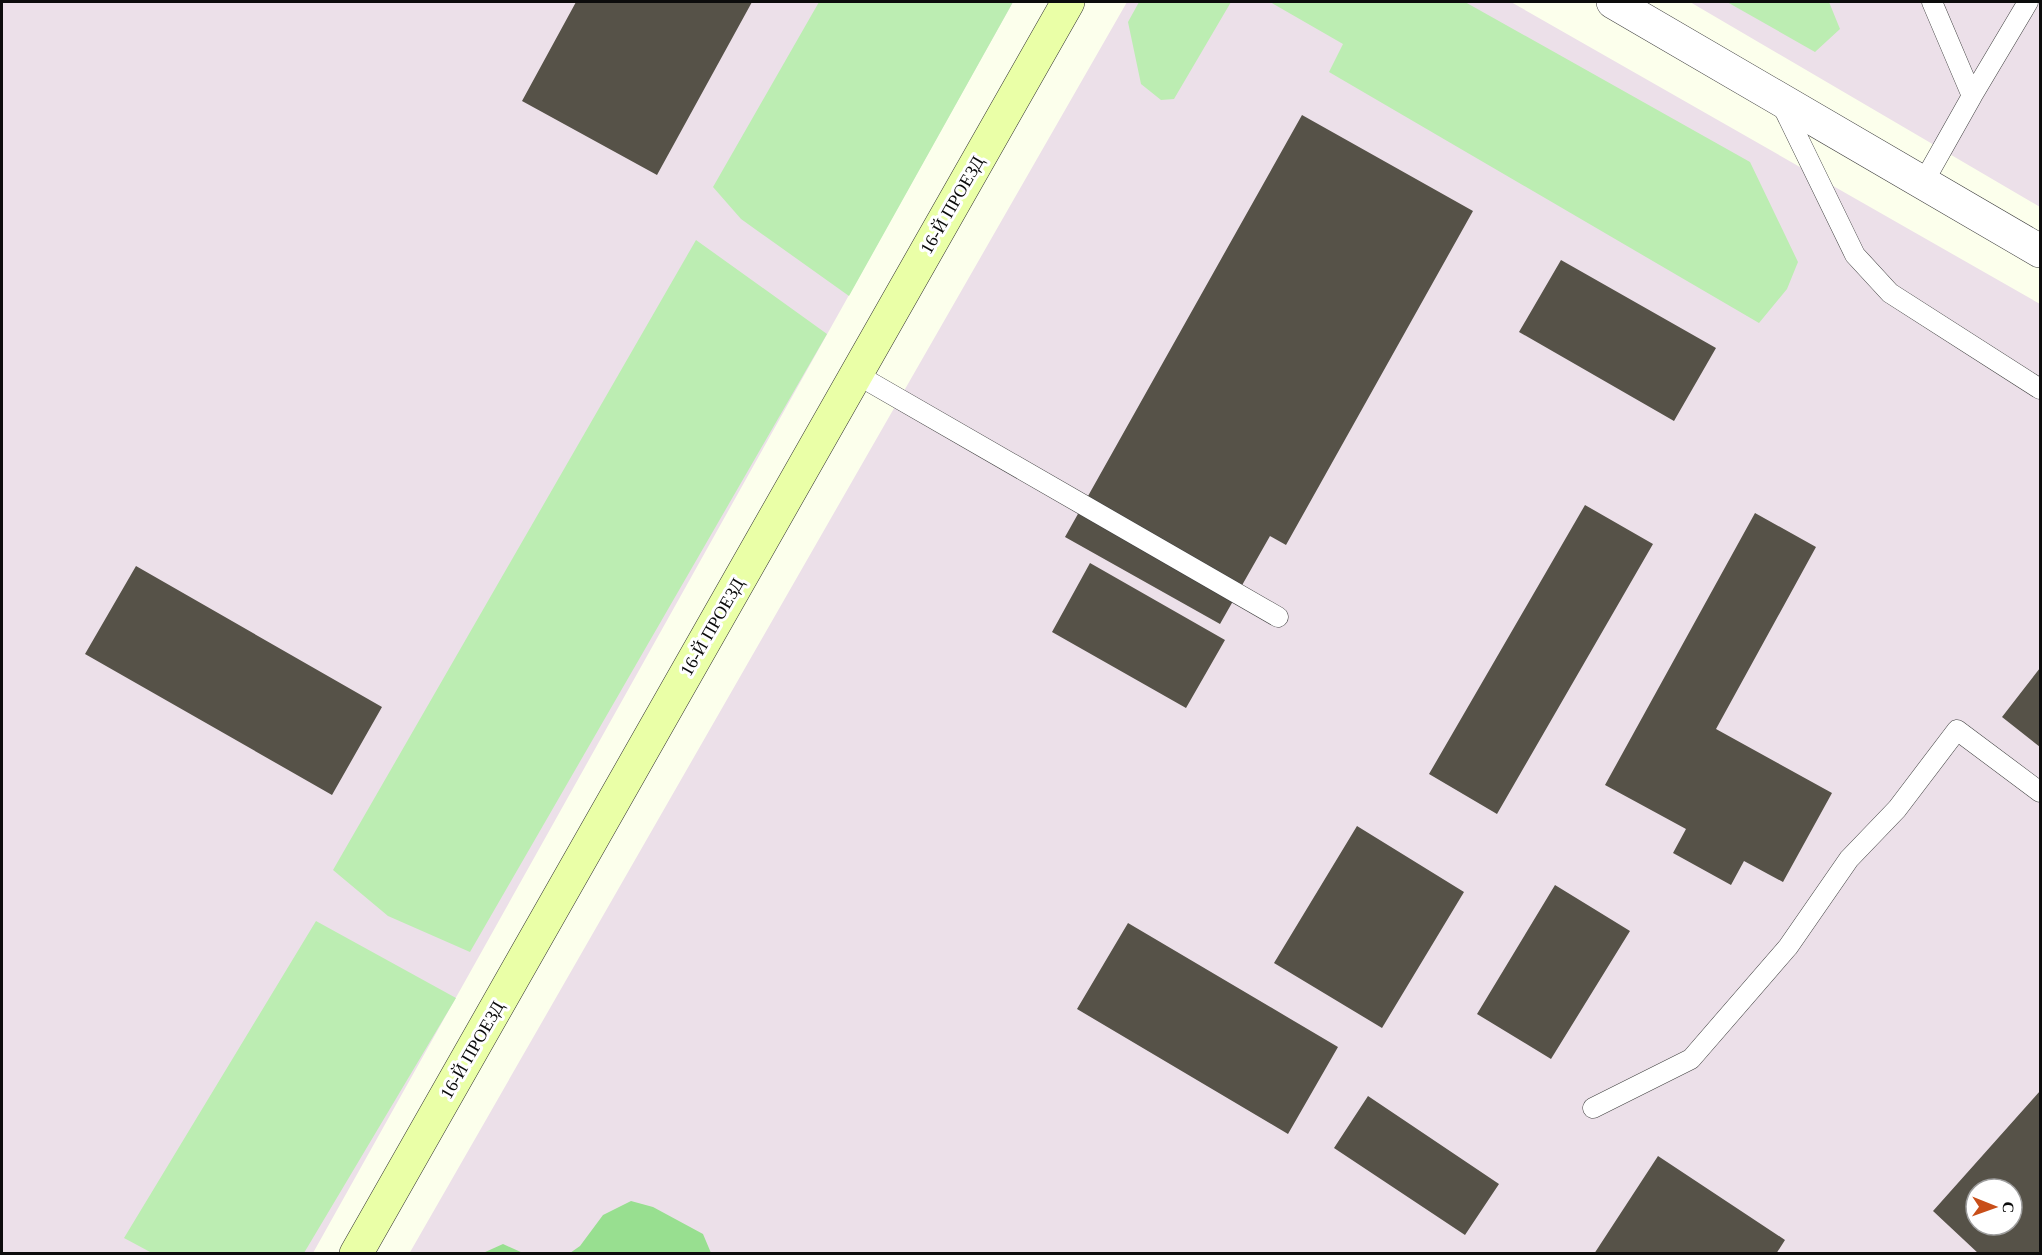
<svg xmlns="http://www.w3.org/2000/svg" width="2042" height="1255" viewBox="0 0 2042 1255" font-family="'Times New Roman',serif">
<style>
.industrial{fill:#ece0e9;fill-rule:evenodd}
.green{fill:#bcedb2}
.forest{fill:#98df90}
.building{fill:#565248;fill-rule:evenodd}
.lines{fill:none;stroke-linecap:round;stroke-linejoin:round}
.lane-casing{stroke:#3f3f3f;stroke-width:21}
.street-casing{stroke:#3f3f3f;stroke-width:34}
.secondary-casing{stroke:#2e2e2e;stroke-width:34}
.lane{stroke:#fff;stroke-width:20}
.street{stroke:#fff;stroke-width:33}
.secondary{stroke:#eaffa7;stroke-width:33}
.labels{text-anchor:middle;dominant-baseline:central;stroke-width:6;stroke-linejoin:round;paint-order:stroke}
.street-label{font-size:18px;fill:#0c0c0c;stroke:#fff}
</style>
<rect width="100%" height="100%" fill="#fcffec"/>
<!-- industrial -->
<path class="industrial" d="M2,2H1013L313,1253H2Z
M1127,2H1511L2040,304V1253L409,1254ZM1976,1189H2012V1225H1976Z
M1690,2H2040V207Z"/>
<!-- green -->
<path class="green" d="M819,2H1013L849,296L741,219L713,187Z
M1139,2H1231L1174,99L1161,100L1141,84L1128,22Z
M1270,2H1465L1750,162L1798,262L1787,289L1759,323L1329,72L1343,44Z
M1727,2H1829L1840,29L1815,52Z
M696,240L827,334L470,952L388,916L333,870Z
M316,921L456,998L304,1253H152L124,1238Z"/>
<!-- forest -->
<path class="forest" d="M631,1201L653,1207L703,1234L711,1253H570L580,1246L603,1215Z
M503,1244L523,1253H483Z"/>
<!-- building -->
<path class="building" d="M576,2H752L657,175L522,101Z
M1302,115L1473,211L1286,545L1270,536L1220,624L1065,537Z
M1561,260L1716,348L1674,421L1519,332Z
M1585,505L1653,544L1497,814L1429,774Z
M1755,513L1816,547L1716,729L1832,793L1783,882L1744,861L1731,885L1673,853L1686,829L1605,785Z
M1090,563L1225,640L1186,708L1052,632Z
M136,566L382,707L332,795L85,654Z
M2040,668V747L2002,717Z
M1357,826L1464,892L1382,1028L1274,963Z
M1555,885L1630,931L1551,1059L1477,1014Z
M1128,923L1338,1047L1288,1134L1077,1009Z
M2040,1091V1254H1979L1933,1211ZM1976,1189H2012V1225H1976Z
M1368,1096L1499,1184L1465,1235L1334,1148Z
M1658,1156L1785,1240L1776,1254H1594Z"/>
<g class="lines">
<!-- lane casing -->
<g class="lane-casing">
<path id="lane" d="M1972,96L2028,2
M1781,103L1855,255L1890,293L2040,389
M1923,183L1972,96L1932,2
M856,374L1278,617
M1593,1108L1691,1059L1788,947L1849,859L1897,809L1957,730L2040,792"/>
</g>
<!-- street casing -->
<g class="street-casing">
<path id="street" d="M1613,2L2040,251"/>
</g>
<!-- secondary casing -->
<g class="secondary-casing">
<path id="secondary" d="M356,1254L1068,2"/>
</g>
<!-- lane -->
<use href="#lane" class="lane"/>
<!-- street -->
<use href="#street" class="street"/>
<!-- secondary -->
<use href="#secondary" class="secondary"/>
</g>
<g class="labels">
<!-- street labels -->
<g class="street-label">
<text transform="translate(952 205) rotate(-60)">16-Й ПРОЕЗД</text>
<text transform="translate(712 627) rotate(-60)">16-Й ПРОЕЗД</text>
<text transform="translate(472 1050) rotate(-60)">16-Й ПРОЕЗД</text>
</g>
</g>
<!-- border -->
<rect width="2042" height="1255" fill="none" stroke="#0c0c0c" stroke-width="6"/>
<!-- north arrow -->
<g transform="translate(1994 1207) rotate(91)"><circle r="28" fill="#ffffff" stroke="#9e9e9e" stroke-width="1.5"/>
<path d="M0-4.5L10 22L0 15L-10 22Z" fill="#c84e19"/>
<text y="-9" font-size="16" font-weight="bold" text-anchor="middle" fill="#0c0c0c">С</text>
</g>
</svg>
